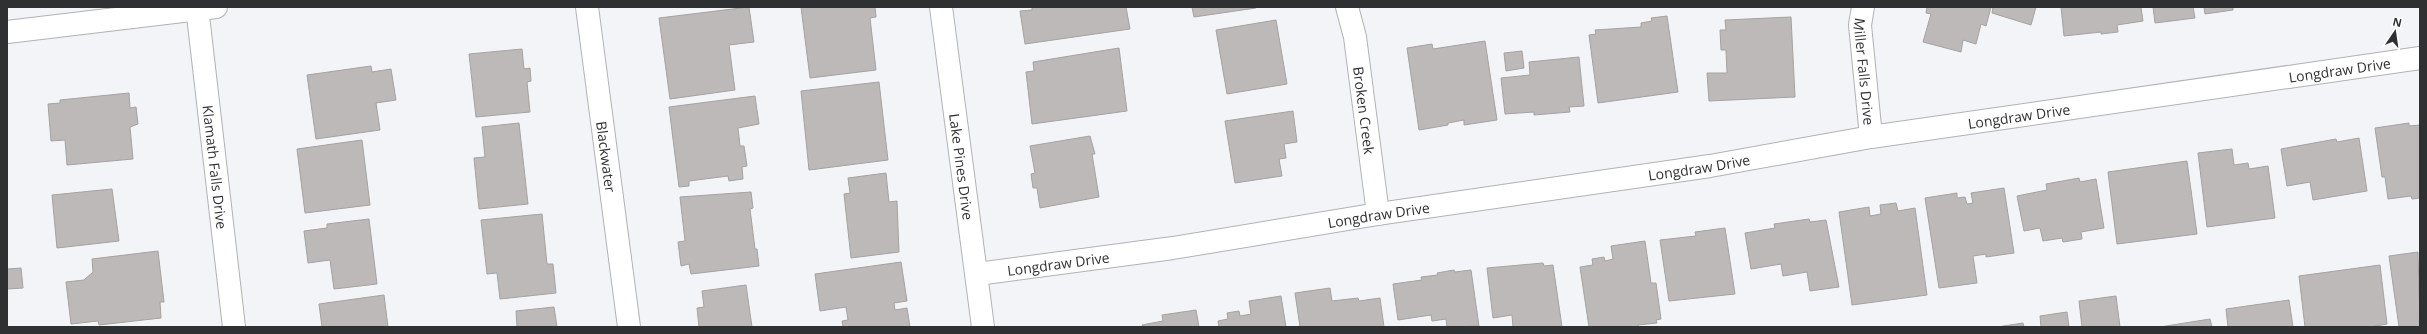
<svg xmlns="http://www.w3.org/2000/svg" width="2427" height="334" viewBox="0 0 2427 334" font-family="'Open Sans',sans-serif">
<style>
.building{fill:#bdb9b8;stroke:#a5a2a1}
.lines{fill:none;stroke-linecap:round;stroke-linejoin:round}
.minor-casing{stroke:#b0b2b5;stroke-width:24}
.minor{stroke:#fff;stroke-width:22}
.labels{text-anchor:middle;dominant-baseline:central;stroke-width:4;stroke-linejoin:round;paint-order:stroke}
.street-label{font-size:14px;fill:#2f3031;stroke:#fff}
</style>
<rect width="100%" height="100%" fill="#f2f4f7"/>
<!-- building -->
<path class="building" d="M749,7L754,42L729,45L735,90L670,99L659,18Z
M801,7H875L876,17L870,18L876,70L810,78Z
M1032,7H1126L1130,29L1025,44L1020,11L1032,10Z
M1192,7H1255L1256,8L1194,17Z
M1927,7H1991L1986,26L1981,24L1976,44L1963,40L1961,52L1923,42L1931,14L1926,13Z
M1993,7H2036L2031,25L1992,13Z
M2061,7H2141L2143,21L2117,25L2118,32L2101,34V32L2064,36Z
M2153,7H2193L2195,18L2155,23Z
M2204,7H2233V10L2205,14Z
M1667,16L1678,92L1598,103L1589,35L1596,34L1595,30L1641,27V23L1652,21L1651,18Z
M1791,17L1795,97L1709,101L1707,73H1727L1726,50H1721L1720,30H1726L1725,20Z
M1276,20L1287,84L1227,94L1216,30Z
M1485,41L1497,120L1464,125V120L1448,123V125L1419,130L1407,48L1432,44L1433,49Z
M1119,48L1127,111L1032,124L1026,72L1034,71L1033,62Z
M522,49L524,69L530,68L531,81L527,82L530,112L476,117L469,54Z
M1522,51L1524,68L1506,71L1504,53Z
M1579,57L1584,106L1569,107L1570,112L1534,115V112L1505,114L1501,78L1530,75L1529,62Z
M371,66L372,72L391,69L396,100L376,103L380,130L316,139L307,75Z
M879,82L888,160L809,170L801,91Z
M129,93L130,108L136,107L138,124L130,127L133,159L67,165L65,140L51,141L48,104L60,103V100Z
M755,96L759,124L738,128L740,146H744L747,166L742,167L743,179L729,181L728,176L689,181V186L679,187L669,107Z
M1293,111L1297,142L1284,144L1286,158L1279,159L1282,176L1235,183L1225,121Z
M519,123L528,204L479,209L474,158L485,157L482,127Z
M2409,123V126L2420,125V198L2412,199L2411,196L2388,199L2385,177H2382L2375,128Z
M1090,136L1095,154H1092L1099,197L1040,208L1037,188H1033L1031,174L1035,173L1030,146Z
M2359,138L2367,191L2313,200L2310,182L2287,186L2281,149L2336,139L2337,142Z
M362,140L370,205L305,213L297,149Z
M2232,149L2234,165L2248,163L2249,169L2268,166L2275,218L2207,227L2198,153Z
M2187,161L2197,234L2117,244L2108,172Z
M886,173L889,202L897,201L899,252L851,258L844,194L850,193L848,178Z
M2079,178L2080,182L2096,179L2104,228L2081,232L2082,239L2063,242L2062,238L2043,241L2040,228L2024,231L2017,196L2047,190L2046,184Z
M2004,188L2014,253L1986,257V254L1973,256L1977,283L1939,288L1925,198L1957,193V198L1965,197L1967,204L1973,203L1971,193Z
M112,189L119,241L57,248L52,195Z
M751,192L753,208L750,209L755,249H757L759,266L691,274L689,264L681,266L678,242L685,241L680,197Z
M1896,203L1898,211L1915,208L1927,295L1852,305L1839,212L1869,207L1870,216L1881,214L1880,205Z
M542,214L547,264H553L556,293L500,299L497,273L487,274L481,220Z
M369,219L377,284L334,289L330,260L308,263L304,231L327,228V224Z
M1809,219L1810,222L1826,220L1839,287L1810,291L1807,272L1783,276L1781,264L1751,269L1745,233L1775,228L1774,224Z
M1725,228L1735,294L1669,301L1660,240L1696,236L1695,232Z
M1645,241L1651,283H1656L1661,319L1656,320L1657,323L1638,325L1639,327H1589L1580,267L1593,265L1592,259L1604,257L1605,261L1613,259L1611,246Z
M158,251L164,302H160L161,318L99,325L98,321L71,324L66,282L84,280L93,272L92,259Z
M2418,252L2420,327H2399L2389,256Z
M901,262L907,301L894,303L895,310L907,308L910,327H843L842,321L848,320L846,307L820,311L815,274Z
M1543,263L1544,266L1553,265L1562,327H1513L1512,315L1493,318L1487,268Z
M2380,265L2387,324L2370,327H2305L2299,276Z
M21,268L23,288L7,289V269Z
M1454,270L1455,272L1471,270L1479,326L1447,327L1446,319L1432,321L1431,315L1398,320L1393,284L1422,280L1421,277L1438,275L1437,273Z
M746,285L752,327H699L697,308L704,307L702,291Z
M1330,288L1332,301L1358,298L1359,301L1380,298L1384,327H1300L1295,293Z
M384,295L388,327H322L319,304Z
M1281,296L1286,327H1219L1218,321L1228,319L1227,313L1239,311L1240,316L1251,314L1249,301Z
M2116,296L2120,327H2082L2079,301Z
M2289,300L2293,327H2228L2226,309Z
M554,307L557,327H517L516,311Z
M1196,310L1199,327H1143L1142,325L1163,321L1162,315Z
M2067,312L2069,327H2041L2040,316Z
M2210,319L2212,327H2160Z
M2023,323L2024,327H1997Z"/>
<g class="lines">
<!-- minor casing -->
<g class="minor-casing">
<g id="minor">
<path id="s1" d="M197,7L234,327"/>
<path id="s2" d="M587,7L629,327"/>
<path id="s3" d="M941,7L983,327"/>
<path id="s4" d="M1347,7L1355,37L1378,214"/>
<path id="s5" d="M1863,7L1860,25L1871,137"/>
<path d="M7,32L216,7"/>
<path id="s6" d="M977,274L1173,248L1378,214L1710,166L1871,137L2420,58"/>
</g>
</g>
<!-- minor -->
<use href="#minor" class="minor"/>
</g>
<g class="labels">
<!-- street labels -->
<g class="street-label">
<text stroke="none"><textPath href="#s6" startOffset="1378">Longdraw Drive</textPath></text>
<text stroke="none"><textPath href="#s5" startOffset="65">Miller Falls Drive</textPath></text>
<text stroke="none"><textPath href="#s4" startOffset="105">Broken Creek</textPath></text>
<text stroke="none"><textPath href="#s6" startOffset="1054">Longdraw Drive</textPath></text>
<text stroke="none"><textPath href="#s2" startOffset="151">Blackwater</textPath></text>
<text stroke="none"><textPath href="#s6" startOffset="730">Longdraw Drive</textPath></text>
<text stroke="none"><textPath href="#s1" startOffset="161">Klamath Falls Drive</textPath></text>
<text stroke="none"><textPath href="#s3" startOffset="161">Lake Pines Drive</textPath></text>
<text stroke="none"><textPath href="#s6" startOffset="406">Longdraw Drive</textPath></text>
<text stroke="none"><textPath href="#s6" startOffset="82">Longdraw Drive</textPath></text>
</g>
</g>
<!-- border -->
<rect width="2427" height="334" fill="none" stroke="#2f3031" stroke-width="16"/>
<!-- north arrow -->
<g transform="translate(2395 32) rotate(13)" stroke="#ffffff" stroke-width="3" paint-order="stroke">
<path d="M0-3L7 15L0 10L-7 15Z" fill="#2f3031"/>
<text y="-6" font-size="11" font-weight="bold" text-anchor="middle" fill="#2f3031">N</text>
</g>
</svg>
